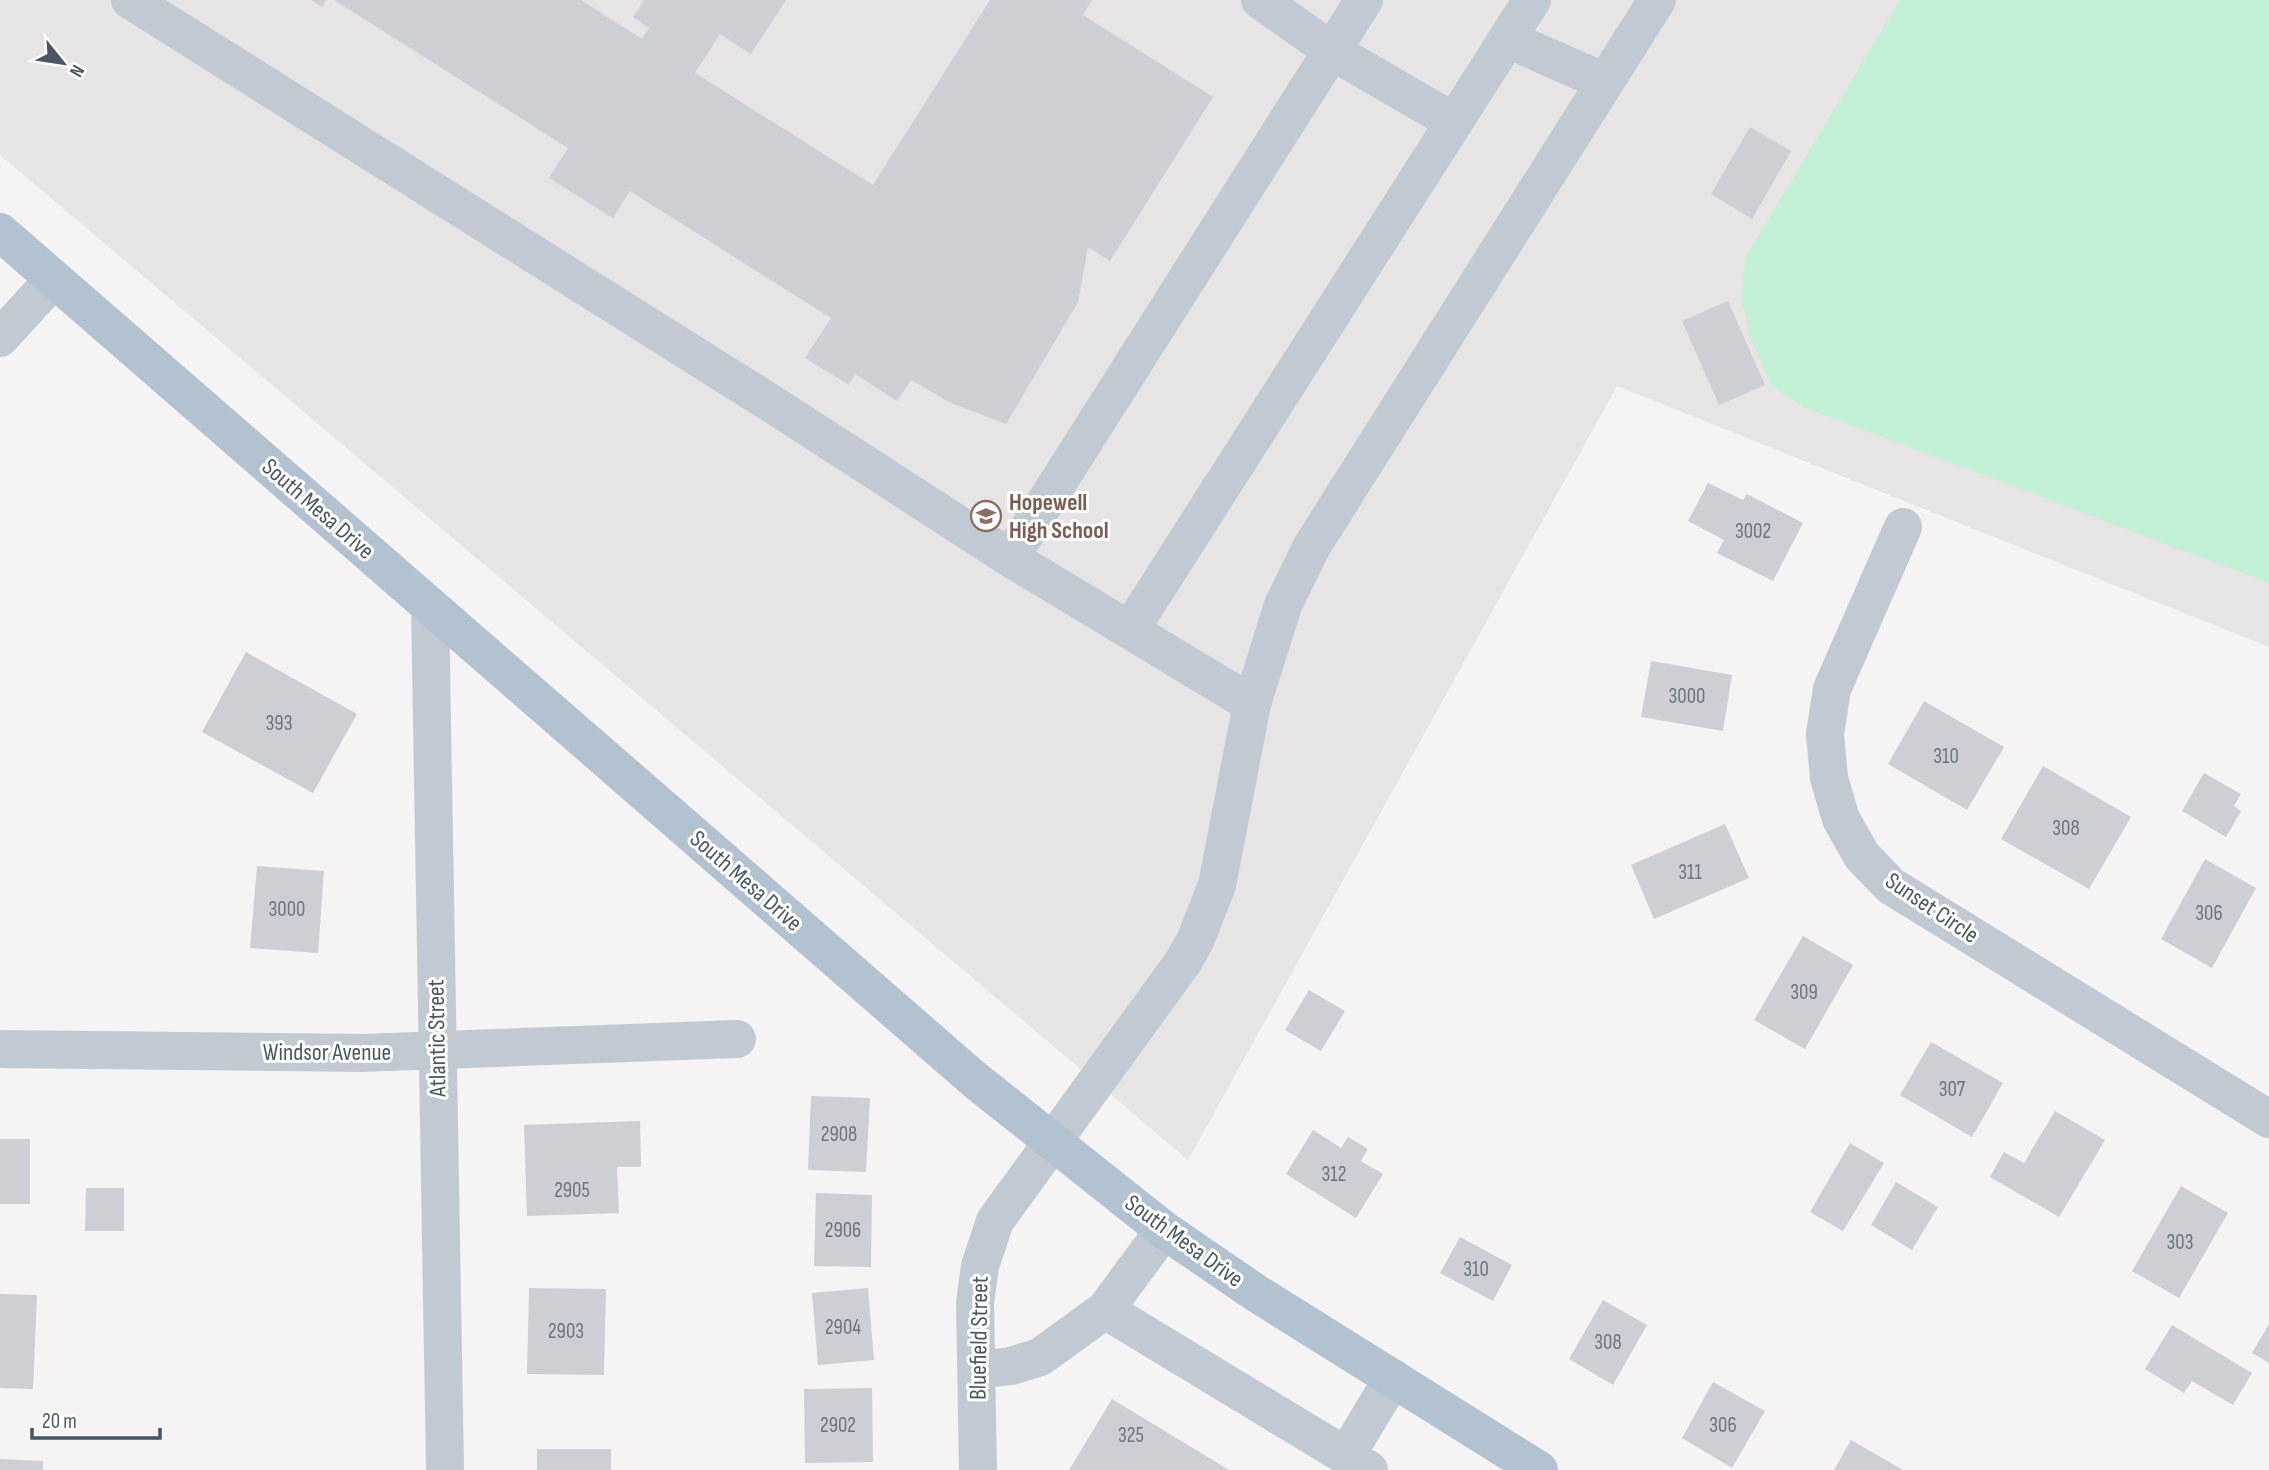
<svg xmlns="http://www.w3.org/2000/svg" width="2269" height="1470" viewBox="0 0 2269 1470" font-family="'Sofia Sans Condensed',sans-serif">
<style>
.education{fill:#e6e4e5}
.green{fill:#c3f1d5}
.building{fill:#cdcfd5}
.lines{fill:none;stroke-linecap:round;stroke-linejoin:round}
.minor{stroke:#c1cad2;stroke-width:38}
.major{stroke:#b3c2d1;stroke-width:38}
.labels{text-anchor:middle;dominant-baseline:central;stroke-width:6;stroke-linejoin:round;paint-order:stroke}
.number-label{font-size:21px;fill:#6b747e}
.education-label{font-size:24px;font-weight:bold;fill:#785e54;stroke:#fff;text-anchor:start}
.street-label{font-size:24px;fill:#4a5661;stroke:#fff}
</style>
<rect width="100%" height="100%" fill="#f5f3f3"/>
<!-- education -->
<path class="education" d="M0,0H2269V647L1617,386L1188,1160L0,155Z"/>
<!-- green -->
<path class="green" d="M1900,0H2269V583L1805,408L1772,386L1750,338L1742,299L1745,258Z"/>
<!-- building -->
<path class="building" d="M311,0H326L322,7Z
M334,0H581L642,39L649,28L633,17L644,0H786L751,54L720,34L695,73L873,185L990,0H1092L1083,15L1213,97L1110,261L1088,247L1078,302L1006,424L951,403L911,380L897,401L855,374L849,385L805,358L831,318L630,191L613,218L549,178L568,148Z
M1750,127L1791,151L1752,219L1711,194Z
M1728,301L1765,385L1719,405L1682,321Z
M1708,483L1743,500L1747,494L1803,523L1773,581L1717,553L1724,540L1688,521Z
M246,652L357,714L313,793L202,732Z
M1651,661L1732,675L1723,731L1641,717Z
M1924,701L2004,747L1967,810L1888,764Z
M2043,766L2131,817L2089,889L2001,839Z
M2204,773L2241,794L2234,806L2241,811L2226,837L2182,811Z
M1725,824L1749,878L1654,919L1631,865Z
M2205,859L2256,888L2212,968L2161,939Z
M257,866L324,871L318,953L250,948Z
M1803,936L1853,965L1805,1049L1754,1020Z
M1309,990L1345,1011L1321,1051L1285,1030Z
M1931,1042L2003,1083L1972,1137L1900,1095Z
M811,1096L870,1098L866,1172L808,1170Z
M2055,1111L2105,1140L2059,1217L1990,1177L2004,1152L2024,1163Z
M640,1121L641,1167H617L619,1213L527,1216L524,1125Z
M1313,1130L1341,1148L1348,1137L1368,1149L1361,1161L1383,1174L1356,1218L1286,1174Z
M0,1139H30V1204H0Z
M1850,1143L1884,1163L1843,1231L1810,1212Z
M1896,1182L1938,1207L1912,1250L1871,1225Z
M2181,1186L2228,1213L2179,1298L2132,1271Z
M86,1188H124V1231H85Z
M816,1193L872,1195L871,1267L814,1266Z
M1460,1237L1512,1265L1493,1301L1440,1273Z
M529,1288L606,1289L604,1375L527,1374Z
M868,1288L874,1360L818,1365L812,1293Z
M0,1294L37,1295L33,1389L0,1388Z
M1603,1300L1647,1325L1613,1385L1569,1359Z
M2269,1324V1363L2252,1353Z
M2172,1325L2252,1373L2233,1405L2192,1381L2184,1393L2145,1369Z
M1713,1382L1765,1411L1732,1468L1682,1438Z
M872,1388L873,1462L805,1463L804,1389Z
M1112,1399L1229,1470H1069Z
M1851,1440L1903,1470H1834Z
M537,1449H611V1470H537Z
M0,1459L43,1461V1470H0Z"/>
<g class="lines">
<!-- minor -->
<path class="minor" d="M130,0L783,411L1010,558L1252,704
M1260,0L1332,51L1454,122
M1507,39L1605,82
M0,338L53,280
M1903,527L1832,689L1825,734L1829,778L1841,819L1862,856L1891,886L2269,1119
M1010,558L1364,0
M430,606L445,1470
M1130,630L1532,0
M0,1049L361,1053L737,1039
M1105,1310L1369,1470
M977,1370L1011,1366L1040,1357L1105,1310L1164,1230
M1346,1456L1393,1378
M978,1470L975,1303L980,1266L995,1221L1183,962L1195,941L1217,885L1252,704L1283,605L1312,546L1657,0"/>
<!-- major -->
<path class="major" d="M0,232L975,1080L1164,1230L1256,1293L1539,1470"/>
</g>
<!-- icons -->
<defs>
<g id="school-ring" transform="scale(1.575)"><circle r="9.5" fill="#fff" stroke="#8d6e63" stroke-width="1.5"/><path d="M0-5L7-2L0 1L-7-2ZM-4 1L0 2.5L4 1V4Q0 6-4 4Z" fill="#8d6e63"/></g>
</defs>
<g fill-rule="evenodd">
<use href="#school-ring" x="986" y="516"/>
</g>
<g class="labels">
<!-- number labels -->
<g class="number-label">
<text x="1753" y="531">3002</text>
<text x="1687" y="696">3000</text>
<text x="279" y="723">393</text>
<text x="1946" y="756">310</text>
<text x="2066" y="828">308</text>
<text x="1690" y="872">311</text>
<text x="287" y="909">3000</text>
<text x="2209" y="913">306</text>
<text x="1804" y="992">309</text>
<text x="1952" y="1089">307</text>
<text x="839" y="1134">2908</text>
<text x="1334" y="1174">312</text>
<text x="572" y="1190">2905</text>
<text x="843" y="1230">2906</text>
<text x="2180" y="1242">303</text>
<text x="1476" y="1269">310</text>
<text x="843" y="1327">2904</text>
<text x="566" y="1331">2903</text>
<text x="1608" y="1342">308</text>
<text x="838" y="1425">2902</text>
<text x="1723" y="1425">306</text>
<text x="1131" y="1435">325</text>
</g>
<!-- education labels -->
<g class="education-label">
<text x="1009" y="502">Hopewell<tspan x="1009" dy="28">High School</tspan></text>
</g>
<!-- street labels -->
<g class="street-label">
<text transform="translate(318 509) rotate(41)">South Mesa Drive</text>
<text transform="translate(746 881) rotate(41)">South Mesa Drive</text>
<text transform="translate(1932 908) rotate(34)">Sunset Circle</text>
<text transform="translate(437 1038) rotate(-91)">Atlantic Street</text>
<text x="327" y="1052">Windsor Avenue</text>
<text transform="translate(1184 1241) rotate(36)">South Mesa Drive</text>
<text transform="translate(979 1338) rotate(-89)">Bluefield Street</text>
</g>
</g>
<!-- north arrow -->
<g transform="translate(63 63) rotate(120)" stroke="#ffffff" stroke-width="5" paint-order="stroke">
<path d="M0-5L12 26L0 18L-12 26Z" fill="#4a5661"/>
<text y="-10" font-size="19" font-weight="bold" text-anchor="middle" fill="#4a5661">N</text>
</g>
<!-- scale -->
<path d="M32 1428v10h128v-10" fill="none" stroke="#4a5661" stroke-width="3.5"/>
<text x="42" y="1428" font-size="21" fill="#4a5661" stroke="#ffffff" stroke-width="5" paint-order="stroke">20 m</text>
</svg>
